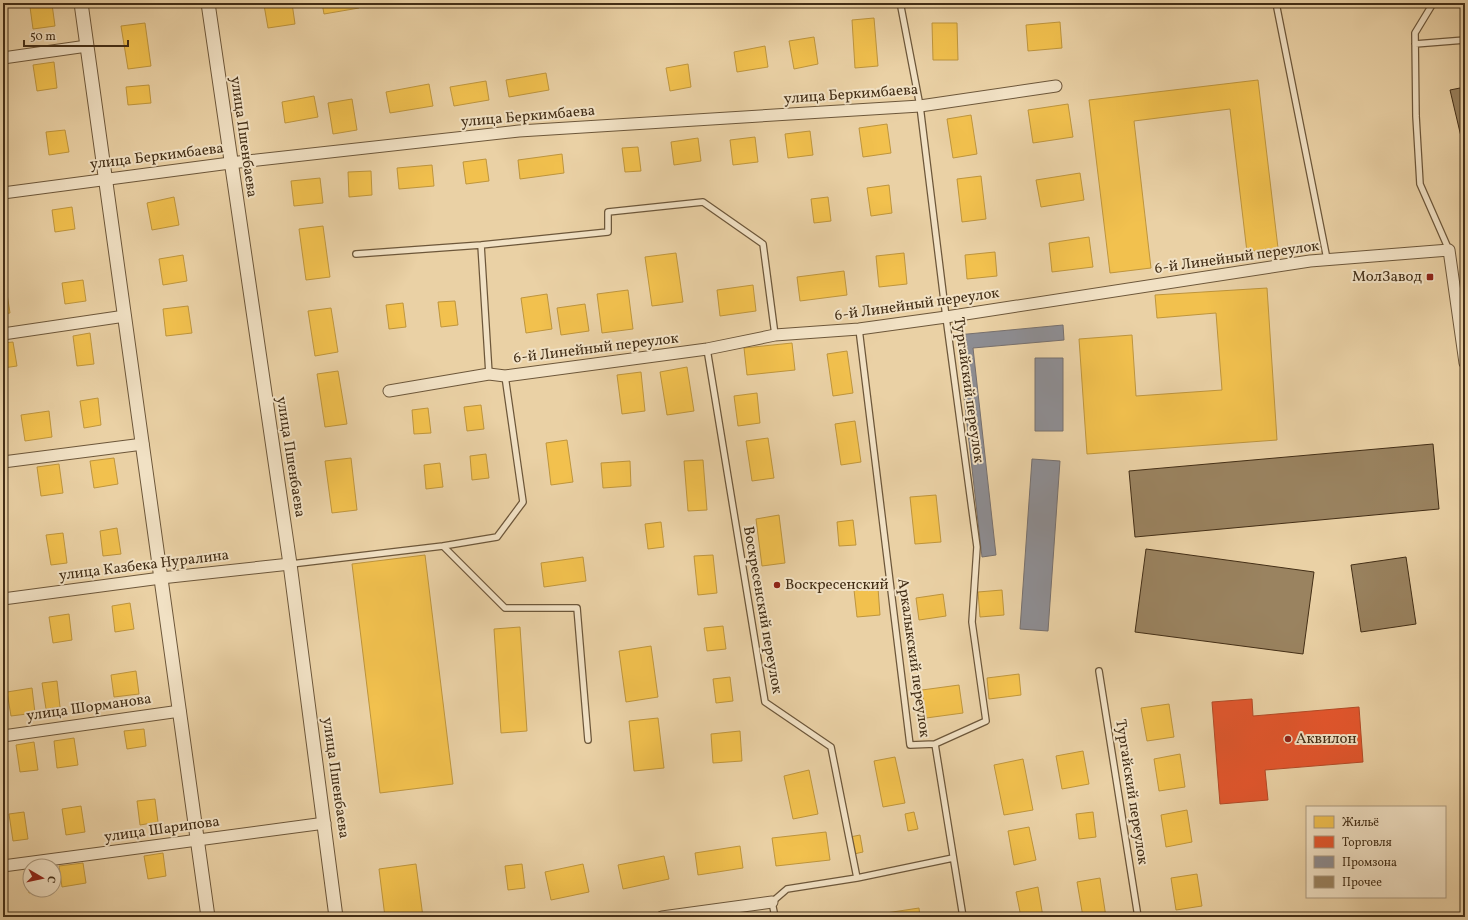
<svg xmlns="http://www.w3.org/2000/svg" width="1468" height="920" viewBox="0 0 1468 920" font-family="Vollkorn,serif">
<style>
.homes{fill:#f2c14e;stroke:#be953d}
.shops{fill:#e4572e;stroke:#b44b27}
.industry{fill:#8d8d92;stroke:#77706d}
.building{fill:#9a8360;stroke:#432e16}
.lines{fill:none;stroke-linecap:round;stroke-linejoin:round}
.service-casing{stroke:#6d573a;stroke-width:8}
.minor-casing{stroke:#6d573a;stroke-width:13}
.tertiary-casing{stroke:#6d573a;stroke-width:15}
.service{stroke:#f1e1c4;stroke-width:5.5}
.minor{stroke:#f1e1c4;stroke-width:11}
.tertiary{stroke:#f1e1c4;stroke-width:13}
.poi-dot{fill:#8f2418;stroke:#f1e1c4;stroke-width:1.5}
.labels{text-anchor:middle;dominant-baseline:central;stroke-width:4;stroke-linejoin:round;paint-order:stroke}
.street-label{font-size:15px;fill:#432e16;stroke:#f1e1c4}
.poi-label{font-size:15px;fill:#432e16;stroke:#f1e1c4;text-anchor:start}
</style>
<rect width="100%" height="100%" fill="#ead1a5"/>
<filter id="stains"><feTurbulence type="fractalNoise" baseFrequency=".005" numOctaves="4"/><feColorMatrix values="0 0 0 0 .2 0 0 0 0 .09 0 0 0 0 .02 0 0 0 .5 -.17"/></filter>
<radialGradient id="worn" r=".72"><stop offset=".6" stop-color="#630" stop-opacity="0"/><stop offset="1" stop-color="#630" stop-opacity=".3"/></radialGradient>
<!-- homes -->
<path class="homes" d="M274,3H292L295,24L268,28L264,5Z
M322,3H358L359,8L324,14Z
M52,4L55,26L33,29L30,7Z
M874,18L878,66L855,68L852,20Z
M1060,22L1062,48L1028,51L1026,25Z
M145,23L151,66L128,69L121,26Z
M932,23H957L958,60H933Z
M814,37L818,64L794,69L789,41Z
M765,46L768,67L737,72L734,52Z
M54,62L57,88L37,91L33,65Z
M688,64L691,87L670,91L666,68Z
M546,73L549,90L509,97L506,80Z
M1258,80L1278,248L1247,252L1230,109L1134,121L1151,268L1110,273L1089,100Z
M486,81L489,100L454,106L450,87Z
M429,84L433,106L390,113L386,92Z
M149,85L151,103L128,105L126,87Z
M314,96L318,117L285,123L282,102Z
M352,99L357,130L333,134L328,103Z
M1068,104L1073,137L1033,143L1028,110Z
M971,115L977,154L953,158L947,119Z
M887,124L891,153L863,157L859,128Z
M65,130L69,152L49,155L46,132Z
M810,131L813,155L788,158L785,134Z
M755,137L758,162L733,165L730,140Z
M698,138L701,161L674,165L671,142Z
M638,147L641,171L625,172L622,148Z
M562,154L564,173L520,179L518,160Z
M486,159L489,181L466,184L463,162Z
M432,165L434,186L399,189L397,168Z
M371,171L372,195L349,197L348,172Z
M1080,173L1084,200L1041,207L1036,180Z
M981,176L986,219L962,222L957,179Z
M320,178L323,203L294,206L291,181Z
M889,185L892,213L871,216L867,188Z
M174,197L179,225L152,230L147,203Z
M828,197L831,221L814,223L811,199Z
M72,207L75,229L55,232L52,210Z
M323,226L330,277L306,280L299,229Z
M1089,237L1093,267L1052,272L1049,243Z
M995,252L997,276L967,279L965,255Z
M676,253L683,302L652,306L645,257Z
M904,253L907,284L879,287L876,256Z
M183,255L187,281L163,285L159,259Z
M844,271L847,295L800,301L797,277Z
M83,280L86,301L65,304L62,283Z
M753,285L756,311L720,316L717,290Z
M6,287L10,313L3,314V288Z
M1267,288L1277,440L1087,454L1079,339L1132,335L1136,396L1222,390L1216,313L1157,318L1155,295Z
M628,290L633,329L602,333L597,294Z
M547,294L552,329L526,333L521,298Z
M455,301L458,325L441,327L438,302Z
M403,303L406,327L389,329L386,305Z
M585,304L589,331L561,335L557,308Z
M188,306L192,333L166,336L163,309Z
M331,308L338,352L315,356L308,311Z
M90,333L94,364L77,366L73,336Z
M13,342L17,366L3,368V343Z
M792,343L795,370L747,375L744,348Z
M847,351L853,393L833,396L827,354Z
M687,367L694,411L667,415L660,372Z
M338,371L347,424L325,427L317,374Z
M641,372L645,411L622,414L617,375Z
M757,393L760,423L738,426L734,396Z
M98,398L101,425L84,428L80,401Z
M481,405L484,429L467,431L464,407Z
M428,408L431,433L414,434L412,410Z
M49,411L52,437L25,441L21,415Z
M855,421L861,462L841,465L835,424Z
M768,438L774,478L752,481L746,441Z
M567,440L573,482L551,485L546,443Z
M486,454L489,478L472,480L470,456Z
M114,458L118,484L94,488L90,461Z
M351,458L357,510L332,513L325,461Z
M703,460L707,510L688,511L684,461Z
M630,461L631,486L603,488L601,463Z
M440,463L443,487L426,489L424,465Z
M59,464L63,493L41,496L37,467Z
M936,495L941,542L915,544L910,497Z
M779,515L785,563L762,566L756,519Z
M853,520L856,545L839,546L837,522Z
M661,522L664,547L648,549L645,524Z
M117,528L121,554L103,556L100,531Z
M63,533L67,563L51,565L46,535Z
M425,555L453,784L380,793L352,564Z
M713,555L717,593L698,595L694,556Z
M583,557L586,581L544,587L541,563Z
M878,588L880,615L857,617L854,590Z
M1002,590L1004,615L980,617L978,592Z
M943,594L946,616L919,620L916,598Z
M130,603L134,629L115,632L112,606Z
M69,614L72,640L53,643L49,617Z
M3,622L7,647H3Z
M723,626L726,649L707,651L704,628Z
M520,627L527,731L501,733L494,629Z
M651,646L658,697L626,702L619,651Z
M136,671L139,694L114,697L111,675Z
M1019,674L1021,695L989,699L987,678Z
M730,677L733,701L716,703L713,679Z
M57,681L60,707L46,709L42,683Z
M959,685L963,713L926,718L922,690Z
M32,688L35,713L11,716L7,692Z
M1169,704L1174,737L1147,741L1141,708Z
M658,718L664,768L634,771L629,721Z
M144,729L146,746L127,749L124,731Z
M740,731L742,761L713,763L711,734Z
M74,738L78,765L57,768L54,741Z
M34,742L38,770L20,772L16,745Z
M1083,751L1089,784L1062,789L1056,756Z
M1180,754L1185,787L1159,791L1154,759Z
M895,757L905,803L883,807L874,761Z
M1023,759L1033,810L1004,815L994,765Z
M809,770L818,814L793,819L784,776Z
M155,799L158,822L140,825L137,801Z
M81,806L85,832L66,835L62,809Z
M1187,810L1192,842L1166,847L1161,815Z
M24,812L28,839L13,841L9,814Z
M914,812L918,829L908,831L905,814Z
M1093,812L1096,837L1079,839L1076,814Z
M1029,827L1036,860L1014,865L1008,831Z
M826,832L830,860L776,866L772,838Z
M860,835L863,852L854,854L850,837Z
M740,846L743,868L698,875L695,853Z
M163,853L166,876L148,879L144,856Z
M664,856L669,879L623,889L618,865Z
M83,863L86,883L62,887L59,866Z
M416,864L423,917H385L379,869Z
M522,864L525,888L508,890L505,866Z
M583,864L589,892L551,900L545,872Z
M27,873H30V890H50L29,893Z
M1197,874L1202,906L1176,910L1171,878Z
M1100,878L1106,917H1083L1077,882Z
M1038,887L1043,917H1021L1016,892Z
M919,908L920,917H886V913Z
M816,913L817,917H795V916Z"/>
<!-- shops -->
<path class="shops" d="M1252,699L1253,716L1359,707L1363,762L1265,770L1268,800L1220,804L1212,702Z"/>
<!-- industry -->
<path class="industry" d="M1063,325L1064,340L973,348L996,555L982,557L957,335Z
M1035,358H1063V431H1035Z
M1032,459L1060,461L1048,631L1020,629Z"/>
<!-- building -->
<path class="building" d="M1465,87V144L1463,145L1450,90Z
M1433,444L1439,509L1135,537L1129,471Z
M1146,549L1314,572L1303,654L1135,632Z
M1406,557L1416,624L1361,632L1351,565Z"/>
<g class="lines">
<!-- service casing -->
<g class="service-casing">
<path id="service" d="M1276,3L1327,259
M1435,3L1432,5L1415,33L1416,116L1420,184L1449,250
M901,7L920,106L946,317L977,547L972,622L986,721L935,744
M1415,44L1465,40
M481,245L489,374
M356,254L481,245L608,232V212L703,202L763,244L775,335
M859,329L910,745L935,744L963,917
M707,349L765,702L831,747L857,878L787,889L772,902L775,917
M443,546L497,537L523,502L505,376
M291,564L443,546L505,608H577L588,740
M1099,671L1138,917
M857,878L953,858"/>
</g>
<!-- minor casing -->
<g class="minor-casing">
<path id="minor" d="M3,58L87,46
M3,193L230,163L519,131L920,106L1056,86
M3,334L125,316
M389,391L489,374L505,376L707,349L775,335L859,329L946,317L1310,261L1449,250L1465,363
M3,462L143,444
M3,599L161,578L290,564
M3,736L180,711
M3,866L325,823
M662,917L772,902"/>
</g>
<!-- tertiary casing -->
<g class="tertiary-casing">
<path id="tertiary" d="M81,3L208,917
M208,3L290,564L336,917"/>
</g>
<!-- service -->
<use href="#service" class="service"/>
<!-- minor -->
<use href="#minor" class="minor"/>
<!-- tertiary -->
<use href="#tertiary" class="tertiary"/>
</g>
<!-- markers -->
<g class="poi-dot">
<rect x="1426" y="273" width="8" height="8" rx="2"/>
<circle cx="777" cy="585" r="4"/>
<circle cx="1288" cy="739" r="4"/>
</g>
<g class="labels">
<!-- street labels -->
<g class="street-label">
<text transform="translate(851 95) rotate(-4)">улица Беркимбаева</text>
<text transform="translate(528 117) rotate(-5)">улица Беркимбаева</text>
<text transform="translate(243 137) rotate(82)">улица Пшенбаева</text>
<text transform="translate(157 157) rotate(-7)">улица Беркимбаева</text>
<text transform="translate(1237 258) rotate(-8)">6-й Линейный переулок</text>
<text transform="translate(917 305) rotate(-8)">6-й Линейный переулок</text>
<text transform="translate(596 349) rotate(-7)">6-й Линейный переулок</text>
<text transform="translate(968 390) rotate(82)">Тургайский переулок</text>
<text transform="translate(290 457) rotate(81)">улица Пшенбаева</text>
<text transform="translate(144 566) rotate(-7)">улица Казбека Нуралина</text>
<text transform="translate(762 610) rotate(80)">Воскресенский переулок</text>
<text transform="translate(913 658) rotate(82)">Аркалыкский переулок</text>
<text transform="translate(89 708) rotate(-8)">улица Шорманова</text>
<text transform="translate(335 778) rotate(82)">улица Пшенбаева</text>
<text transform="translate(1131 792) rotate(81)">Тургайский переулок</text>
<text transform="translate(162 830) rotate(-8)">улица Шарипова</text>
</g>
<!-- poi labels -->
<g class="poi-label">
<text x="1422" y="277" text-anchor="end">МолЗавод</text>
<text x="785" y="585">Воскресенский</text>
<text x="1296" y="739">Аквилон</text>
</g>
</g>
<!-- margin -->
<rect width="1468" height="920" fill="none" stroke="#ead1a5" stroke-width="16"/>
<rect x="4" y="4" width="1460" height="912" fill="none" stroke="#432e16" stroke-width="2"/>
<rect x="8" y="8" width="1452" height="904" fill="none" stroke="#432e16"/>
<!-- legend -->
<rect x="1306" y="806" width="140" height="92" fill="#f1e1c4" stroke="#ab997e"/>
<rect x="1314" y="816" width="20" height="12" fill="#f2c14e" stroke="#ab997e"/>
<text x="1342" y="826" font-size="12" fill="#432e16">Жильё</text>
<rect x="1314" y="836" width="20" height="12" fill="#e4572e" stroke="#ab997e"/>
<text x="1342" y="846" font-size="12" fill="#432e16">Торговля</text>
<rect x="1314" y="856" width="20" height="12" fill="#8d8d92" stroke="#ab997e"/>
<text x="1342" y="866" font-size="12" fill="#432e16">Промзона</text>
<rect x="1314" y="876" width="20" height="12" fill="#9a8360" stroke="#ab997e"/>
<text x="1342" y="886" font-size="12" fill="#432e16">Прочее</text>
<!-- north arrow -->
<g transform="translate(42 878) rotate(99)"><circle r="19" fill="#f1e1c4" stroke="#ab997e"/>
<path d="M0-3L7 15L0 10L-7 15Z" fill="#8f2418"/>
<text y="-6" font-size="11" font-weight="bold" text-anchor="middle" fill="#432e16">С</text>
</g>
<!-- scale -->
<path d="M24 40v6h104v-6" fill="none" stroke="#432e16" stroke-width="2"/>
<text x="30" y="40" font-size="12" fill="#432e16" stroke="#f1e1c4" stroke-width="3" paint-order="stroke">50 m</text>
<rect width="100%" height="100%" filter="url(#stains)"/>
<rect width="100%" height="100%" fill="url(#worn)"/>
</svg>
